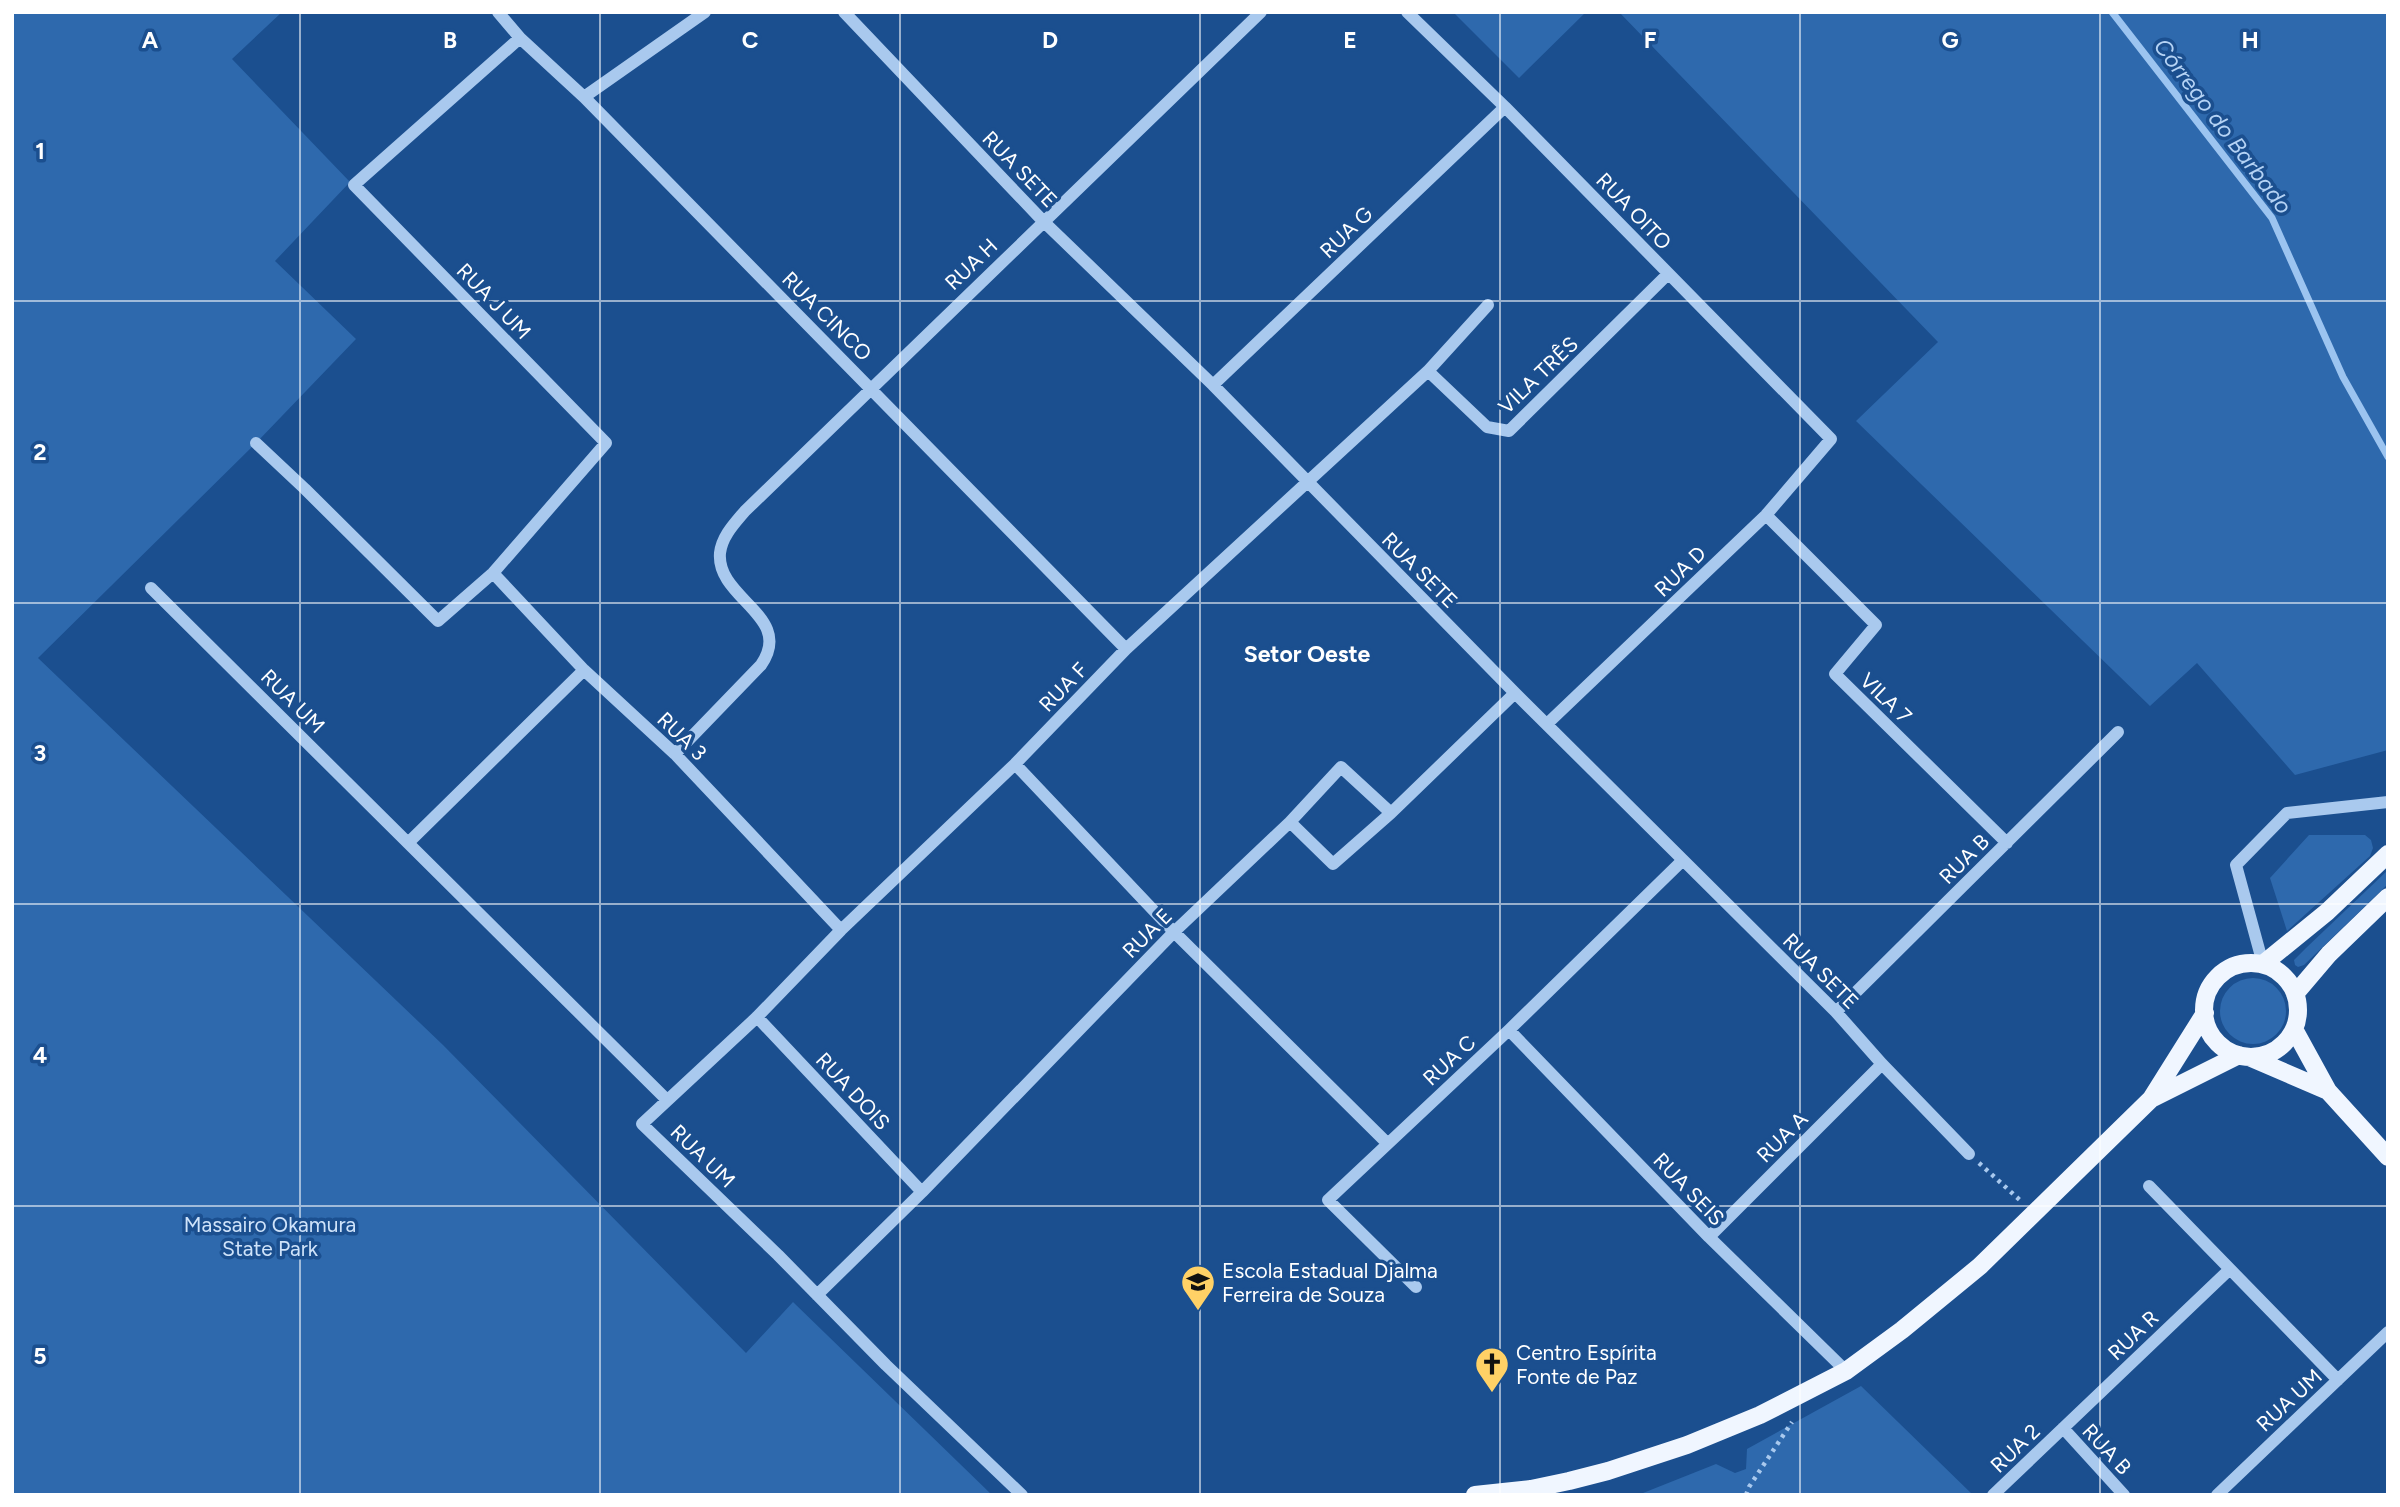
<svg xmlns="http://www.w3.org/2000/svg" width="2400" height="1507" viewBox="0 0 2400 1507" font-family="Figtree,sans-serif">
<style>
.green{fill:#2e69ad}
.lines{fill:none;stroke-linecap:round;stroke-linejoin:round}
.stream{stroke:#9cc4f0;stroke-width:7}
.path{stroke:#a9c9ee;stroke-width:4.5;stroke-dasharray:3.5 5;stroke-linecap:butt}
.minor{stroke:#a9c9ee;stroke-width:12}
.major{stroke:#f0f6ff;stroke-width:18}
.grid{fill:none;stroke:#fff;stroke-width:2;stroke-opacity:0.55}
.labels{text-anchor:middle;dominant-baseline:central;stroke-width:7;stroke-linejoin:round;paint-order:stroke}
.street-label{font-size:21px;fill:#fff;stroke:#1b4f8f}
.park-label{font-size:21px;fill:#cfe3fa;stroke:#1b4f8f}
.poi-label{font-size:21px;fill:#fff;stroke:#1b4f8f;text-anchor:start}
.water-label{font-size:23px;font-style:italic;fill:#b5d3f5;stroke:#1b4f8f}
.neighbourhood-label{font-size:23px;font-weight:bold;fill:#fff;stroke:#1b4f8f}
.grid-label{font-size:23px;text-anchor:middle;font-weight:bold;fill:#fff;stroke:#1b4f8f;stroke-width:7;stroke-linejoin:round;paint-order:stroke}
</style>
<rect width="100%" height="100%" fill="#1b4f8f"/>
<!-- green -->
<path class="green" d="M12,12H282L232,59L350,182L275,261L356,339L256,443L38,658L443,1045L746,1353L793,1302L992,1495H12Z
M1453,12H1586L1519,78Z
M1619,12H2388V750L2295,775L2197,663L2150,706L1856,421L1938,342Z
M2309,835H2365L2371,840L2373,848L2370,856L2287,931L2270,878Z
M2388,870V884L2304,965L2298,967L2295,965L2294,960L2306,948Z
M2220 1011a33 33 0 1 1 66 0a33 33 0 1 1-66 0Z
M1861,1386L1973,1495H1638L1716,1464L1735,1473L1746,1469L1747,1449Z"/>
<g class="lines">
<!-- stream -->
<path class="stream" d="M2112,12L2272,218L2343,377L2388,457"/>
<!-- path -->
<path class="path" d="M1979,1163L2022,1202
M1746,1495L1749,1487L1792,1422"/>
<!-- minor -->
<path class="minor" d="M498,12L520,38L584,97L1126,649
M844,12L1043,221L1213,385L1515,693L1836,1012L1882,1064L1969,1154
M1407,12L1505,107L1831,439L1766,515L1548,723
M584,97L705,12
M1428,371L1487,427L1509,431L1668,274
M1213,385L1505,107
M256,443L305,489L438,621L493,573L606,443L354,185L520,38
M1766,515L1876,625L1835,674L2007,843
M493,573L584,670L675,754L841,930
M151,588L667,1100
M675,754L761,665C795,616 716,599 720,553C722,536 735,523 745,511L1261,12
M1015,764L1174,932L1387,1143
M1290,822L1341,767L1391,813
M409,842L584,670
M2263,964L2236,865L2287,813L2388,802
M1836,1012L2118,732
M757,1017L922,1192
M1509,1030L1709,1237L1846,1371
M2149,1186L2338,1380
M1709,1237L1882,1064
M1416,1287L1328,1200L1509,1030L1683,860
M817,1295L922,1192L1174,932L1290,822L1333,864L1391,813L1515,693
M2063,1428L2124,1495
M1022,1495L886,1365L778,1255L642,1124L757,1017L841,930L1015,764L1126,649L1428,371L1488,305
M1993,1495L2229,1270
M2217,1495L2388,1332"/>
<!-- major -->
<path class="major" d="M2204 1010a47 47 0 1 1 94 0a47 47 0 1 1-94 0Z
M2263,964L2327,912L2388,854
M2295,994L2329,954L2388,897
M2294,1029L2328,1091L2388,1157
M2249,1057L2328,1091
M2151,1099L2239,1055
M1475,1495L1531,1489L1569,1481L1608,1471L1687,1445L1760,1415L1846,1371L1902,1330L1980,1266L2151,1099L2205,1013"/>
</g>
<!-- grid -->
<path class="grid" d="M300,12V1495M600,12V1495M900,12V1495M1200,12V1495M1500,12V1495M1800,12V1495M2100,12V1495M12,301H2388M12,603H2388M12,904H2388M12,1206H2388"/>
<!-- icons -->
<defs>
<g id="school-pin" transform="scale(1.75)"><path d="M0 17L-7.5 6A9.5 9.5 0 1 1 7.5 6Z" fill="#ffd166" stroke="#1b4f8f"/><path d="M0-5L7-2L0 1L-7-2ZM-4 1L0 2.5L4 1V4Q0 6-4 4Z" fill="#111"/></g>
<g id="church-pin" transform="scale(1.75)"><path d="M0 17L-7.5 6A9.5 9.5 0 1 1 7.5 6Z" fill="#ffd166" stroke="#1b4f8f"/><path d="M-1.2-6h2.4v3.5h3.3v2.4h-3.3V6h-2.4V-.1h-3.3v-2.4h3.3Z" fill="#111"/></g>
</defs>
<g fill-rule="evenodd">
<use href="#school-pin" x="1198" y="1282"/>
<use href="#church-pin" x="1492" y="1364"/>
</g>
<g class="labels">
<!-- street labels -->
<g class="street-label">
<text transform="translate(1020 169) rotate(46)">RUA SETE</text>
<text transform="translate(1634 211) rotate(46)">RUA OITO</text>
<text transform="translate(1346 232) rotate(-44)">RUA G</text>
<text transform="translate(971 264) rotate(-44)">RUA H</text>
<text transform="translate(494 301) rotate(46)">RUA J UM</text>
<text transform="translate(827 316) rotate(45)">RUA CINCO</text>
<text transform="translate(1538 375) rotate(-44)">VILA TRÊS</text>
<text transform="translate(1420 570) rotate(45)">RUA SETE</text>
<text transform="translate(1680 571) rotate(-44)">RUA D</text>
<text transform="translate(1063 687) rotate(-46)">RUA F</text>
<text transform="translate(1886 698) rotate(44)">VILA 7</text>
<text transform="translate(293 701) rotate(45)">RUA UM</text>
<text transform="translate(682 736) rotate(44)">RUA 3</text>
<text transform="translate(1964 859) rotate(-45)">RUA B</text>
<text transform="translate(1147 933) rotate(-45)">RUA E</text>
<text transform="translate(1821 971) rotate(45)">RUA SETE</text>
<text transform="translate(1449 1060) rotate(-43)">RUA C</text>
<text transform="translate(853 1091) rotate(47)">RUA DOIS</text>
<text transform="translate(1782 1137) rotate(-45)">RUA A</text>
<text transform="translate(703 1156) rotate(44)">RUA UM</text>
<text transform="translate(1689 1189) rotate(46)">RUA SEIS</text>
<text transform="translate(2133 1335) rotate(-44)">RUA R</text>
<text transform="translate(2289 1400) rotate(-43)">RUA UM</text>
<text transform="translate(2015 1448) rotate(-44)">RUA 2</text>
<text transform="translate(2107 1449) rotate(47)">RUA B</text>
</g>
<!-- park labels -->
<g class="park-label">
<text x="270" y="1224">Massairo Okamura<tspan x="270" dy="24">State Park</tspan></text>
</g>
<!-- poi labels -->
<g class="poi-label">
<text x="1222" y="1270">Escola Estadual Djalma<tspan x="1222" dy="24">Ferreira de Souza</tspan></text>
<text x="1516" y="1352">Centro Espírita<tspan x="1516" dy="24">Fonte de Paz</tspan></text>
</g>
<!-- water labels -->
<g class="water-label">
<text transform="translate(2223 126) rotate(53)">Córrego do Barbado</text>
</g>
<!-- neighbourhood labels -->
<g class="neighbourhood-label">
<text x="1307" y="654">Setor Oeste</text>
</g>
</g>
<g class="grid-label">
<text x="150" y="48">A</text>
<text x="450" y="48">B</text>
<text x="750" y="48">C</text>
<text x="1050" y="48">D</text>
<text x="1350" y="48">E</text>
<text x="1650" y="48">F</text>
<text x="1950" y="48">G</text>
<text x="2250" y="48">H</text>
<text x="40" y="159">1</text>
<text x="40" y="460">2</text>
<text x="40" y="761">3</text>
<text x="40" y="1063">4</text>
<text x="40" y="1364">5</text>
</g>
<!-- border -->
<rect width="2400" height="1507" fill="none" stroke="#ffffff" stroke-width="28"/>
</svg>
